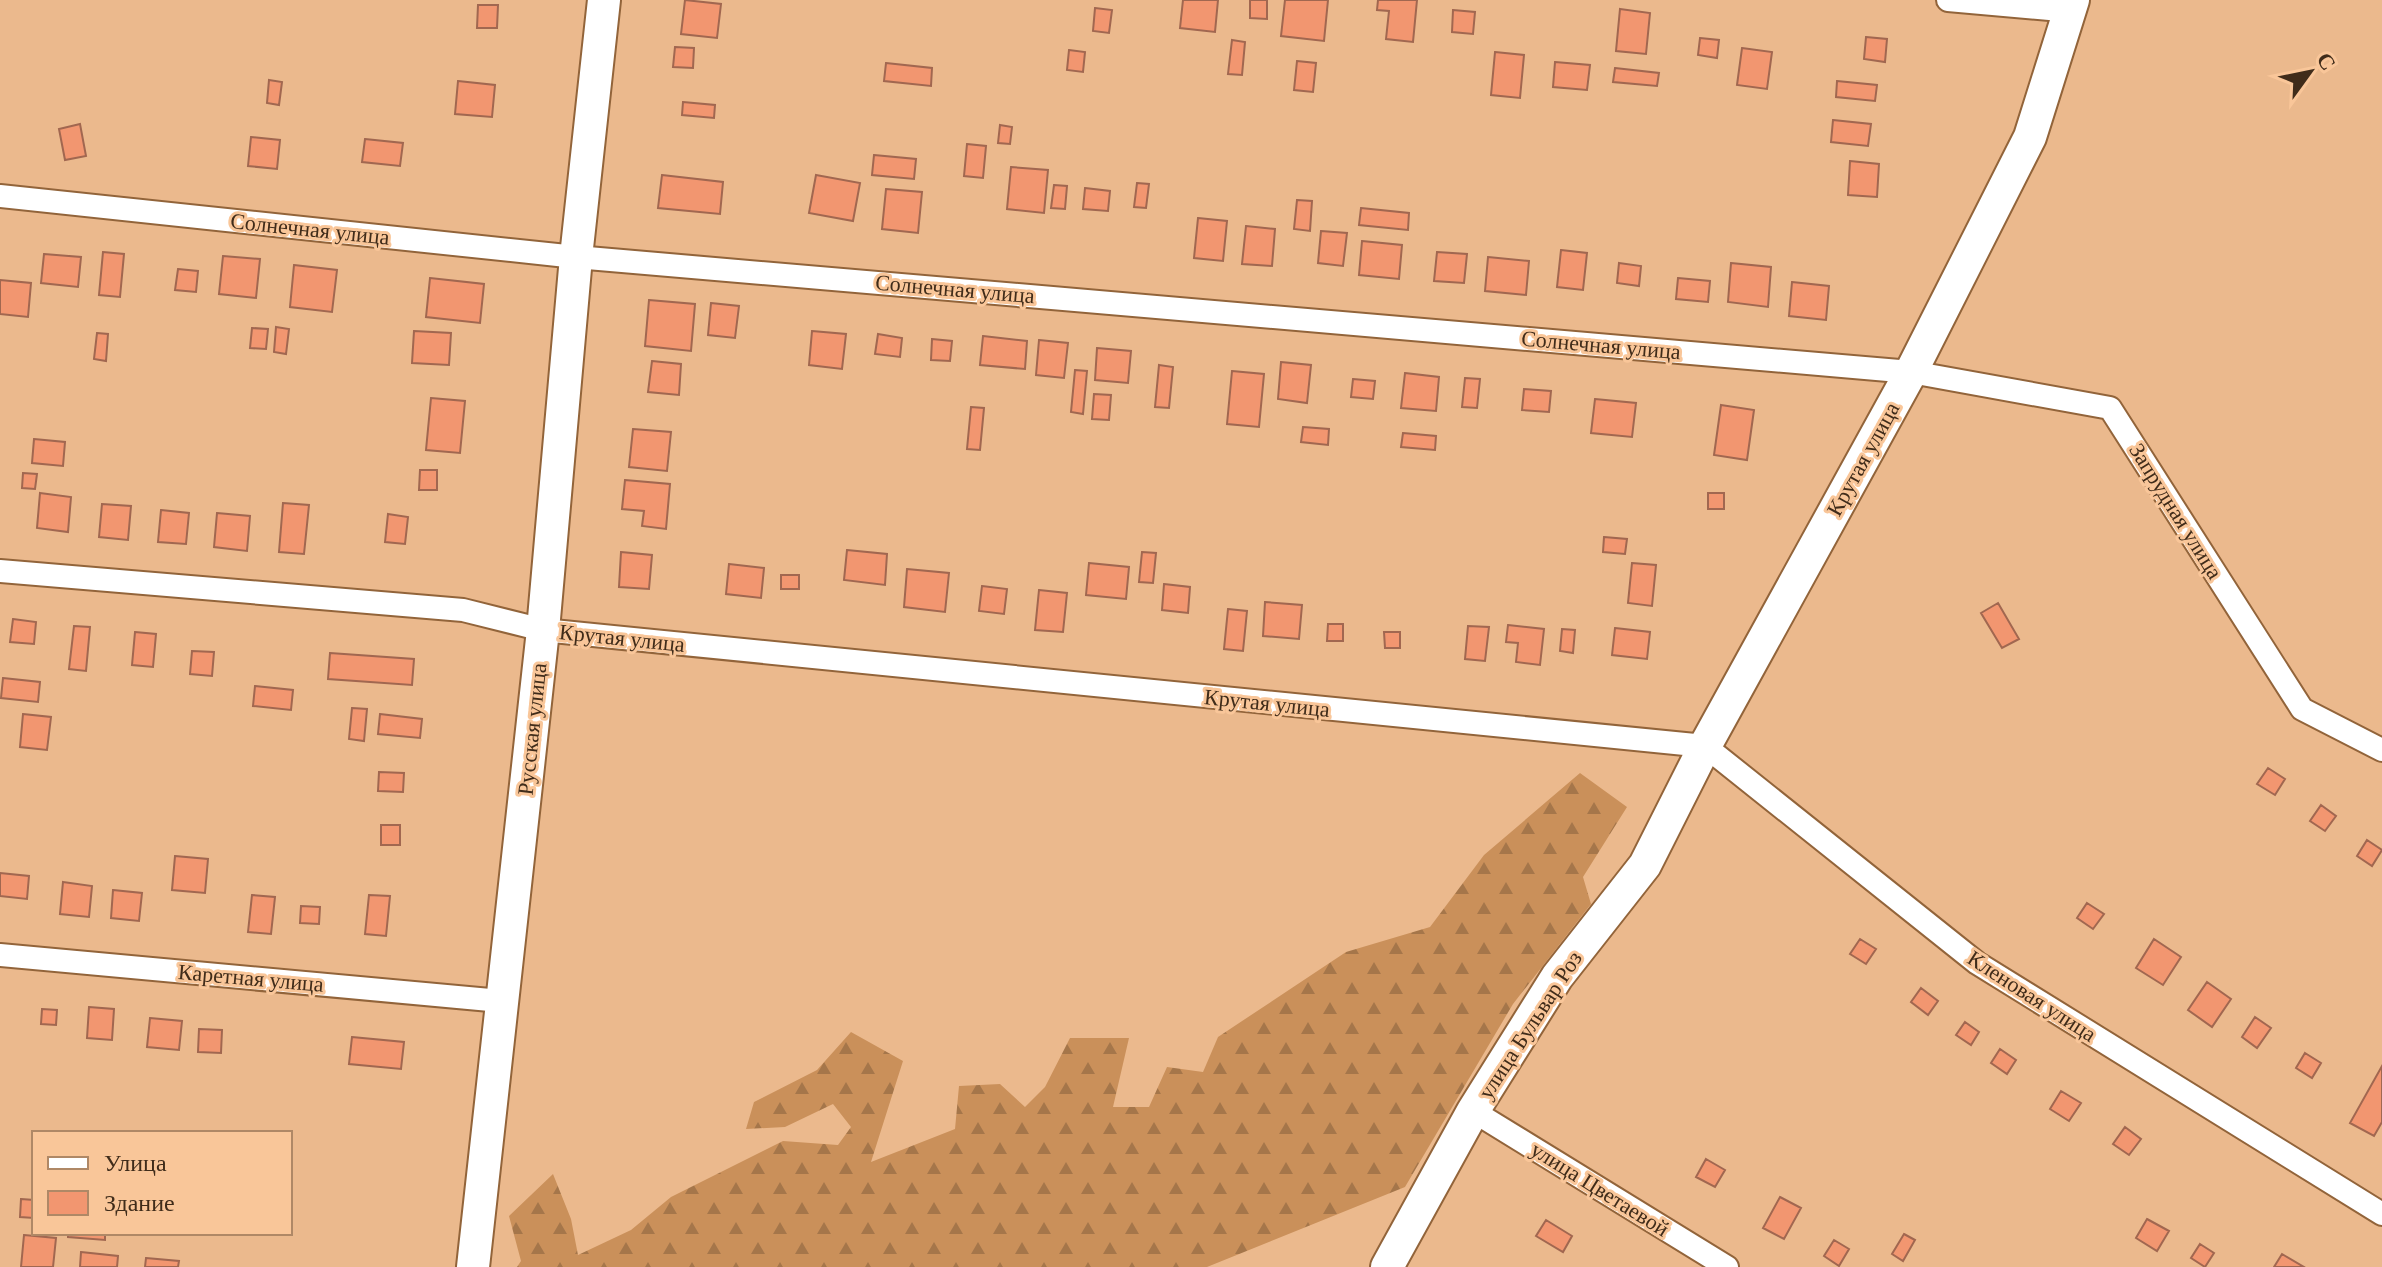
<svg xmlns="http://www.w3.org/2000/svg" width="2382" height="1267" viewBox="0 0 2382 1267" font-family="Georgia,serif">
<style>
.forest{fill:url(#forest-firs)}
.building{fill:#f29670;stroke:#a16750;stroke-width:2}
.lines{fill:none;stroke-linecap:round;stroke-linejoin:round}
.street-casing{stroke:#92643a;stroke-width:26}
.secondary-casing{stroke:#92643a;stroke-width:36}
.street{stroke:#fff;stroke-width:22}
.secondary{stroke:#fff;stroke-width:32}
.labels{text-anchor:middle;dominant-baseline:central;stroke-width:6;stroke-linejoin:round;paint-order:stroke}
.street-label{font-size:22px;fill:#402c1a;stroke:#f9c699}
</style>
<defs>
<pattern id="forest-firs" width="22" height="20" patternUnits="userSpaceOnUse" patternTransform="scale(2)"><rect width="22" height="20" fill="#ca905a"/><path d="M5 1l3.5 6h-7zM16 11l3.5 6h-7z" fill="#a5764a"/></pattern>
</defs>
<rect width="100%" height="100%" fill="#ebb98d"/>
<!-- forest -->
<path class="forest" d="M1580,773L1627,807L1583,877L1591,904L1513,1004L1405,1187L1207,1267H517L521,1261L509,1216L553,1174L571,1219L578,1255L631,1230L671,1197L783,1141L838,1145L851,1127L833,1104L785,1127L746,1129L754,1102L817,1070L851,1032L903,1061L871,1162L955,1129L959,1086L1000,1084L1025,1107L1045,1087L1070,1038H1129L1113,1107H1149L1167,1067L1203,1072L1218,1037L1346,952L1430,927L1484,855Z"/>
<!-- building -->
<path class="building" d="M685,0L721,4L717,38L681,34Z
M1183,0H1218L1215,32L1180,28Z
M1250,0H1267V19L1250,18Z
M1285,0H1328L1324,41L1281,36Z
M1378,0H1417L1413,42L1386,39L1389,11L1377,10Z
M478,5H498L497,28H477Z
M1095,8L1112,10L1109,33L1093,31Z
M1620,9L1650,13L1646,54L1616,51Z
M1453,10L1475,12L1473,34L1452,32Z
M1866,37L1887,39L1885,62L1864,59Z
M1700,38L1719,40L1717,58L1698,55Z
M1232,40L1245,42L1242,75L1228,74Z
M675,47L694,48L693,68L673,67Z
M1742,48L1772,52L1767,89L1737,85Z
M1069,50L1085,52L1083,72L1067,70Z
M1495,52L1524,55L1520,98L1491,95Z
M1297,61L1316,63L1313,92L1294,90Z
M1555,62L1590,65L1587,90L1553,87Z
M886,63L932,68L931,86L884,81Z
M1615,68L1659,73L1657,86L1613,82Z
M269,80L282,82L279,105L267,103Z
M458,81L495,85L492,117L455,114Z
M1837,81L1877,85L1875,101L1836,97Z
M683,102L715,105L714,118L682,115Z
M1833,120L1871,124L1868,146L1831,142Z
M80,124L86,156L65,160L59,129Z
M1000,125L1012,127L1010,144L998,143Z
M251,137L280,140L277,169L248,166Z
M365,139L403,143L400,166L362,162Z
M967,144L986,146L983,178L964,176Z
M874,155L916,159L914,179L872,175Z
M1850,161L1879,164L1877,197L1848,195Z
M1011,167L1048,170L1044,213L1007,209Z
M662,175L723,182L720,214L658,208Z
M816,175L860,183L853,221L809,213Z
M1137,183L1149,184L1146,208L1134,207Z
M1054,185L1067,186L1065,209L1051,208Z
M1085,188L1110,191L1108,211L1083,209Z
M886,189L922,192L918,233L882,229Z
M1297,200L1312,201L1310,231L1294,229Z
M1361,208L1409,213L1408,230L1359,225Z
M1198,218L1227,221L1223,261L1194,258Z
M1246,226L1275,229L1272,266L1242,264Z
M1321,231L1347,233L1343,266L1318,263Z
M1362,241L1402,245L1399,279L1359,275Z
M1561,250L1587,253L1583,290L1557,287Z
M103,252L124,254L120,297L99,295Z
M1437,252L1467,254L1464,283L1434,281Z
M44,254L81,257L78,287L41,283Z
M223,256L260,259L256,298L219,294Z
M1488,257L1529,261L1526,295L1485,291Z
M1619,263L1641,266L1639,286L1617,283Z
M1731,263L1771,267L1768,307L1728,302Z
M294,265L337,270L332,312L290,307Z
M178,269L198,271L196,292L175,290Z
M430,278L484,284L480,323L426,317Z
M1678,278L1710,281L1708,302L1676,299Z
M0,280L31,283L28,317L0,314Z
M1792,282L1829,286L1826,320L1789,316Z
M649,300L695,304L691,351L645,346Z
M711,303L739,306L735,338L708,335Z
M276,327L289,329L286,354L274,352Z
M252,328L268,329L266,349L250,348Z
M414,331L451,333L449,365L412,363Z
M812,331L846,334L842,369L809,365Z
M97,333L108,334L106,361L94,359Z
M878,334L902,338L900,357L875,354Z
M983,336L1027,341L1025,369L980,365Z
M932,339L952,341L950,361L931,360Z
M1039,340L1068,343L1064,378L1036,375Z
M1097,348L1131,351L1128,383L1095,380Z
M652,361L681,364L679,395L648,392Z
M1281,362L1311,365L1307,403L1278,399Z
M1159,365L1173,367L1169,408L1155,407Z
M1075,370L1087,371L1083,414L1071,412Z
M1232,371L1264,374L1259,427L1227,424Z
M1405,373L1439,377L1436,411L1401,408Z
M1465,378L1480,379L1477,408L1462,407Z
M1353,379L1375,381L1373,399L1351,397Z
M1524,389L1551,391L1549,412L1522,410Z
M1094,394L1111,395L1109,420L1092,419Z
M431,398L465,401L460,453L426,450Z
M1595,399L1636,403L1632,437L1591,433Z
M1721,405L1754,410L1747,460L1714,455Z
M971,407L984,408L980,450L967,449Z
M1303,427L1329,429L1328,445L1301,442Z
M633,429L671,432L667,471L629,467Z
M1403,433L1436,436L1435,450L1401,447Z
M34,439L65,442L63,466L32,463Z
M420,470H437V490H419Z
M23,473L37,474L35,489L22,488Z
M625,480L670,484L666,529L642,526L644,511L622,509Z
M40,493L71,497L68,532L37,528Z
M1708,493H1724V509H1708Z
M283,503L309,505L304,554L279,552Z
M102,504L131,506L128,540L99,537Z
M161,510L189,513L186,544L158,542Z
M217,513L250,516L247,551L214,547Z
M388,514L408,517L405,544L385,542Z
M1604,537L1627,539L1625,554L1603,552Z
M847,550L887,554L885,585L844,580Z
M621,552L652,555L649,589L619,587Z
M1142,552L1156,553L1153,583L1139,582Z
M1089,563L1129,567L1126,599L1086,595Z
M1632,563L1656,565L1652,606L1628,603Z
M729,564L764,568L761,598L726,594Z
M907,569L949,573L945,612L904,607Z
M781,575H799V589H781Z
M1164,584L1190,587L1188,613L1162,610Z
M982,586L1007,589L1004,614L979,611Z
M1039,590L1067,593L1063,632L1035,630Z
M1265,602L1302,605L1299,639L1263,636Z
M1998,603L2019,639L2002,648L1981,613Z
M1228,609L1247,611L1243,651L1224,649Z
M13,619L36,622L34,644L10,642Z
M1328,624H1343V641H1327Z
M1508,625L1544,629L1540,665L1516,662L1518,643L1506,642Z
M74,626L90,627L86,671L69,669Z
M1468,626L1489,627L1485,661L1465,659Z
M1615,628L1650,632L1647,659L1612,655Z
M1562,629L1575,630L1573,653L1560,651Z
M135,632L156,634L153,667L132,665Z
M1384,632H1400V648H1385Z
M192,651L214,652L212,676L190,674Z
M330,653L414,659L412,685L328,679Z
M3,678L40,682L38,702L1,698Z
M255,686L293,690L291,710L253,706Z
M352,708L367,709L364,741L349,739Z
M23,714L51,717L47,750L20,747Z
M380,714L422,719L420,738L378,734Z
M2268,768L2285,779L2275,795L2257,784Z
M379,772L404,773L403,792L378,791Z
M2321,805L2336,816L2325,831L2310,821Z
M381,825H400V845H381Z
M2367,840L2382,850L2372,866L2357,856Z
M175,856L208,859L205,893L172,890Z
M0,873L29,876L27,899L0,896Z
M63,882L92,886L89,917L60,914Z
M113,890L142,893L139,921L111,918Z
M252,895L275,897L271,934L248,932Z
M369,895L390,896L386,936L365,934Z
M2087,903L2104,914L2093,929L2077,918Z
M301,906L320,907L319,924L300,923Z
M1860,939L1876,949L1866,964L1850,954Z
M2154,939L2181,957L2163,985L2136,968Z
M2207,982L2231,999L2212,1027L2188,1010Z
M1921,988L1938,1001L1928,1015L1911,1002Z
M89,1007L114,1009L112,1040L87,1038Z
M42,1009L57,1010L56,1025L41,1024Z
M2255,1017L2271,1028L2257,1048L2242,1037Z
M150,1018L182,1021L179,1050L147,1047Z
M1965,1022L1979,1032L1971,1045L1956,1035Z
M199,1029L222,1030L221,1053L198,1052Z
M352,1037L404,1042L401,1069L349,1064Z
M2000,1049L2016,1060L2007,1074L1991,1063Z
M2305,1053L2321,1063L2312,1078L2296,1068Z
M2382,1066V1122L2374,1136L2350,1123Z
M2061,1091L2081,1103L2069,1121L2050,1109Z
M2125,1127L2141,1139L2129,1155L2113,1144Z
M1706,1159L1725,1170L1715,1187L1696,1177Z
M1780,1197L1801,1208L1784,1239L1763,1228Z
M21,1199L34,1200V1218L20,1217Z
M2147,1219L2169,1231L2157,1251L2136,1238Z
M1546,1220L1572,1236L1563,1252L1536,1236Z
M68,1233H105V1240L68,1237Z
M1904,1234L1915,1240L1903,1261L1892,1254Z
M24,1235L56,1238L53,1267H21Z
M1834,1240L1849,1249L1839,1266L1824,1256Z
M2200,1244L2214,1253L2205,1267L2191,1258Z
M81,1252L118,1256L117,1267H80Z
M2282,1254L2304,1267H2274Z
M146,1258L179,1261L178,1267H145Z"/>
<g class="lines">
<!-- street casing -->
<g class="street-casing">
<path id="street" d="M1948,0L2072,11
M0,196L576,257L1911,372L2110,408L2302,709L2382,750
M0,571L463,610L543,630L1705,746L1977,963L2382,1214
M0,955L501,1001
M1473,1111L1727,1267"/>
</g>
<!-- secondary casing -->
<g class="secondary-casing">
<path id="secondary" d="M473,1267L543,630L576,257L604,0
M1387,1267L1473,1111L1557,977L1645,865L1705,746L1911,372L2030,137L2073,0"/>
</g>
<!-- street -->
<use href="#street" class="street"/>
<!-- secondary -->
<use href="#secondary" class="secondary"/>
</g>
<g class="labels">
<!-- street labels -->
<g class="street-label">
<text transform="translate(310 229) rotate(6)">Солнечная улица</text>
<text transform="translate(955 289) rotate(5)">Солнечная улица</text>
<text transform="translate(1601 345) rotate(5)">Солнечная улица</text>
<text transform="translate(1863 459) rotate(-61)">Крутая улица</text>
<text transform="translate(2176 511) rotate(58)">Запрудная улица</text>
<text transform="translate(622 638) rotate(6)">Крутая улица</text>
<text transform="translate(1267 703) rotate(6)">Крутая улица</text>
<text transform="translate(532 729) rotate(-84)">Русская улица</text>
<text transform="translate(251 978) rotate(5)">Каретная улица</text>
<text transform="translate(2032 996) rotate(33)">Кленовая улица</text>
<text transform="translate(1530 1025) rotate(-57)">улица Бульвар Роз</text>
<text transform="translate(1600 1189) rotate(32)">улица Цветаевой</text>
</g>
</g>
<!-- legend -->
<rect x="32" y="1131" width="260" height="104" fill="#f9c699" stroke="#af8866" stroke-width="2"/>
<rect x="48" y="1157" width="40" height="12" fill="#ffffff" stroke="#af8866" stroke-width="2"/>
<text x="104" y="1171" font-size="24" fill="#402c1a">Улица</text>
<rect x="48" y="1191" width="40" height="24" fill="#f29670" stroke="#af8866" stroke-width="2"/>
<text x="104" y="1211" font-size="24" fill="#402c1a">Здание</text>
<!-- north arrow -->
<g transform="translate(2310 72) rotate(57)" stroke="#f9c699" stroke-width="6" paint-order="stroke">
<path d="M0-6L14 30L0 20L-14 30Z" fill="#402c1a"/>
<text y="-12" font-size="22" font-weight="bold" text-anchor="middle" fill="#402c1a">С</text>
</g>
</svg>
